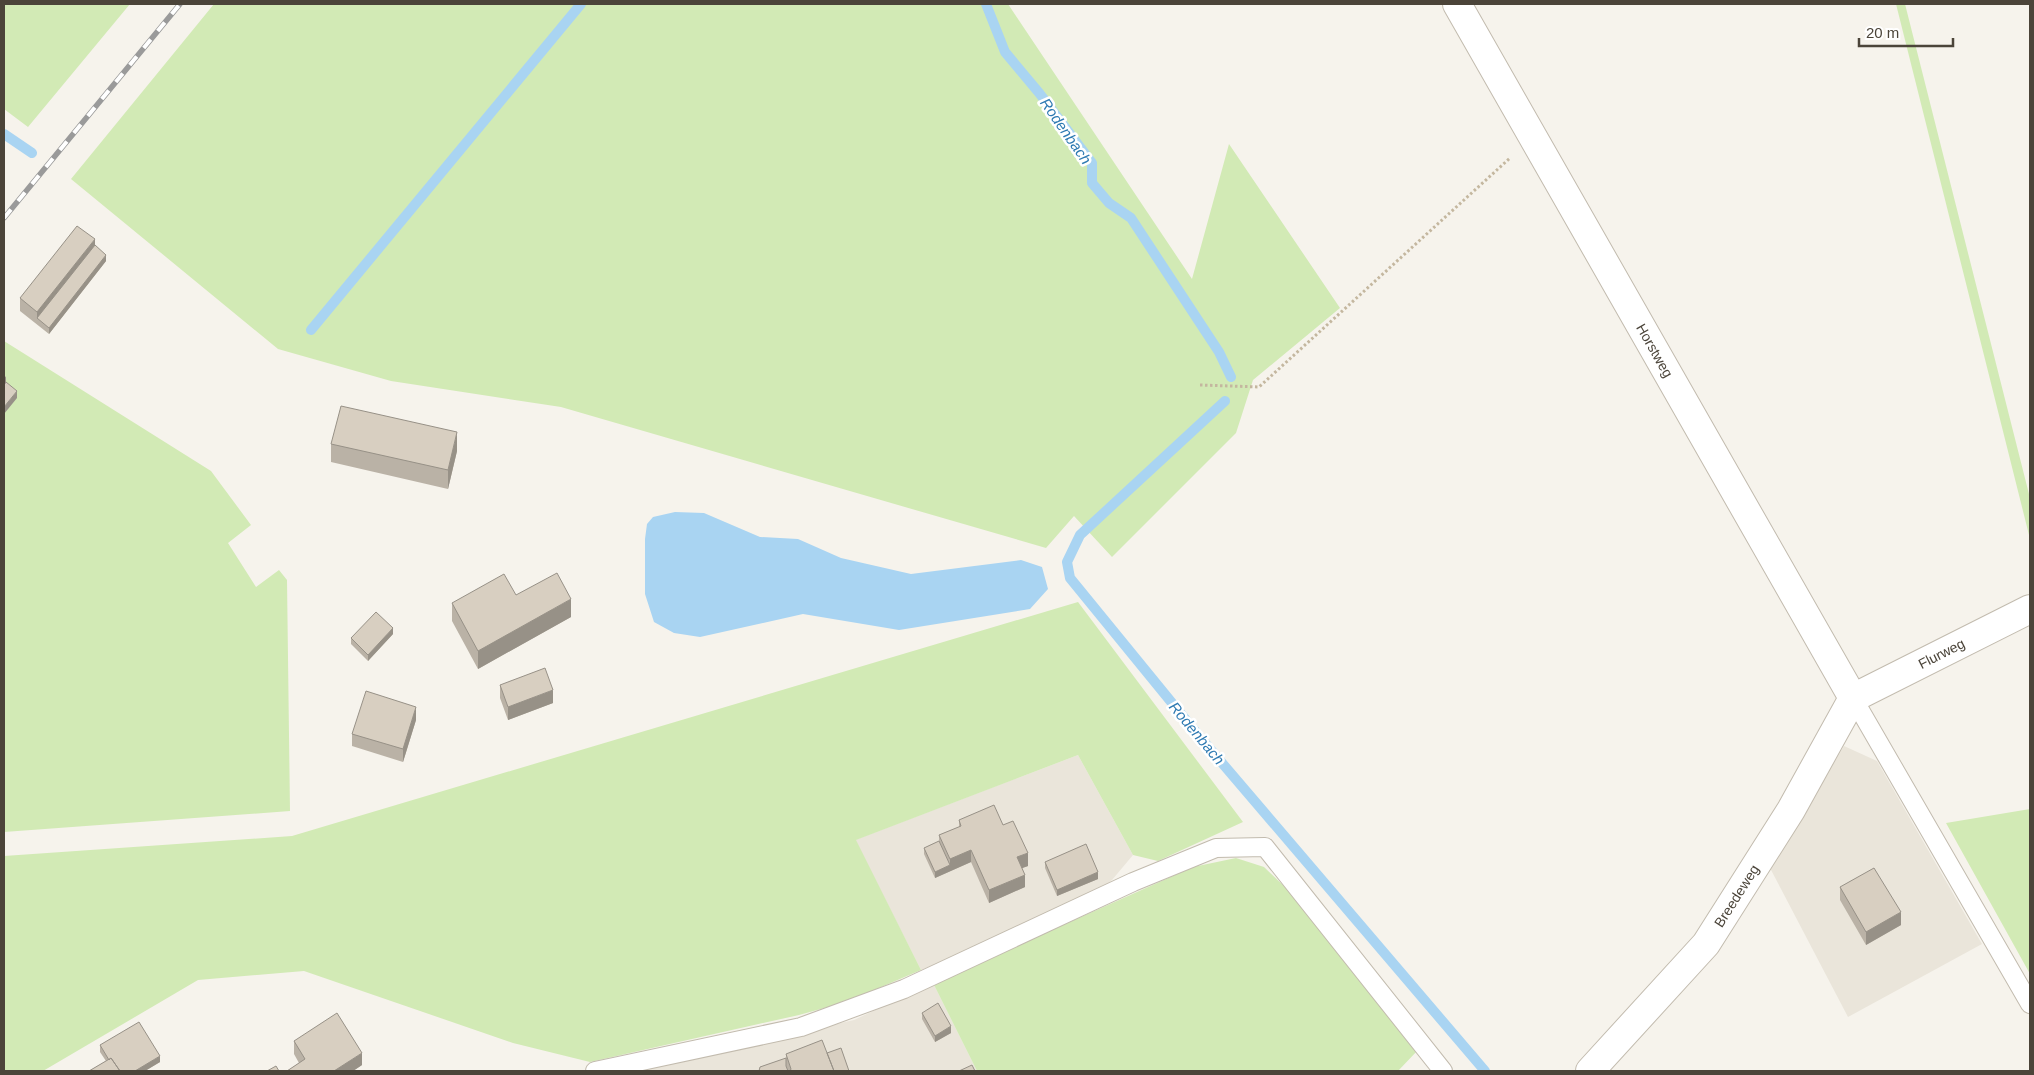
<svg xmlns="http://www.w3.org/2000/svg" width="2034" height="1075" viewBox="0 0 2034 1075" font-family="Arial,sans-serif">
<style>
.residential{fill:#eae5da}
.green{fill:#d2eab5}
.water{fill:#a9d4f2}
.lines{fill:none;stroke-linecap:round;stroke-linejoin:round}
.stream{stroke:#a9d4f2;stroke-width:10}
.service-casing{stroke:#c2bbae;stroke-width:20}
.minor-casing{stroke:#c2bbae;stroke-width:30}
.path{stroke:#c4b79f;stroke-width:3;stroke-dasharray:2.5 2.5;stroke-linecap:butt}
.service{stroke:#fff;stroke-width:18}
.minor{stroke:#fff;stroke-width:28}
.rail-casing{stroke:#9a9a9a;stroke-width:5.5}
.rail{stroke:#fff;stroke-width:4;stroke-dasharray:11;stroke-linecap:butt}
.wall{fill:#bab2a6}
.shaded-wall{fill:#979187}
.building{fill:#d8cfc1;stroke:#979187}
.labels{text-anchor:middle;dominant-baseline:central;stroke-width:5;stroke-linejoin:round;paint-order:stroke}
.street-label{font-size:14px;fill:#4b4439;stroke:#fff}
.water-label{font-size:15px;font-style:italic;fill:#2e7ab2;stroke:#fff}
</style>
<rect width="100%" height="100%" fill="#f6f3ec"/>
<!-- residential -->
<path class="residential" d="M1844,746L1877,761L1982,944L1848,1017L1770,868Z
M1078,755L1133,855L1112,880L1091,897L921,970L855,840Z
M933,983L977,1071H628L854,1020Z"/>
<!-- green -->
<path class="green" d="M4,4H130L28,127L4,109Z
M214,4H1008L1192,279L1229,144L1340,308L1253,380L1236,433L1112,557L1074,516L1046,548L561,407L391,381L278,349L71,179Z
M1896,4H1905L2030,498V539Z
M4,341L211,471L251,525L228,543L256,587L279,570L287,580L290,811L4,832Z
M1078,602L1243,822L1158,861L1133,855L1078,755L856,840L921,970L846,1002L799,1015L590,1062L513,1043L304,971L198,980L43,1071H4V856L292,836Z
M2030,809V974L1946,823Z
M1236,858L1264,867L1286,888L1418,1050L1398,1071H977L933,983L1193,867Z"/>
<!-- water -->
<path class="water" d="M675,512L704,513L760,537L798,539L841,558L911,574L1021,560L1042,567L1048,589L1030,609L899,630L803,614L700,637L674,633L654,622L645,594V539L647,524L653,517Z"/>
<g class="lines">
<!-- stream -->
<path class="stream" d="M986,4L1005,52L1040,94L1092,163V183L1109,203L1131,218L1219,352L1231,377
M4,134L32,153
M311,330L581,4
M1225,401L1080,535L1067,562L1070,578L1199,736L1485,1071"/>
<!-- service casing -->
<g class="service-casing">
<path id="service" d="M1853,698L2030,1004
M595,1071L801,1027L904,989L1133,882L1216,848L1265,847L1443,1071"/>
</g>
<!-- minor casing -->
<g class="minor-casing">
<g id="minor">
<path id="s1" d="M1457,4L1853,698"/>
<path id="s2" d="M1853,698L2030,609"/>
<path id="s3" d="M1590,1071L1706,944L1791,810L1853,698"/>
</g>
</g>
<!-- path -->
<path class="path" d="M1200,385L1259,387L1510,158"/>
<!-- service -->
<use href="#service" class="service"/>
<!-- minor -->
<use href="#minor" class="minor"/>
<!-- rail casing -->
<g class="rail-casing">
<path id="rail" d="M4,218L180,4"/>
</g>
<!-- rail -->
<use href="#rail" class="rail"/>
</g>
<!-- wall -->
<path class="wall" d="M95,245L106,261L49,334L20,311V298Z
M331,444L457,451L448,489L331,462Z
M516,595L571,617L478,669L452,621V603Z
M393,634L368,661L351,644V638Z
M500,685L553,703L508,720L500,698Z
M416,720L403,762L352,746V734Z
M959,820L1003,825L1028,866L1022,868L1025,887L989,903L971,862L935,878L924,854V848L939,841V835L959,827Z
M1045,862L1098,879L1057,896L1045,868Z
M1840,887L1901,925L1866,945L1840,900Z
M922,1013L951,1033L935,1042L922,1019Z
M294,1041L362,1065L353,1071H287L299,1063L294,1054Z
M100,1045L160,1062L145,1071H89L106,1061L100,1052Z
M827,1053L849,1071H759L786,1058V1054Z"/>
<!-- shaded-wall -->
<path class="shaded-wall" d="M95,239V251L37,318V312Z
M106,255V261L49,334V328Z
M6,376V389L4,392V379Z
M17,391V398L4,414V407Z
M457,432V451L448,489V470Z
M571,599V617L478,669V651Z
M393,628V634L368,661V655Z
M553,690V703L508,720V707Z
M416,707V720L403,762V749Z
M971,850V862L935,878V872L950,865V859Z
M1028,853V866L1017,870V857Z
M1098,872V879L1057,896V890Z
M1025,875V887L989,903V890Z
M1901,912V925L1866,945V932Z
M951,1026V1033L935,1042V1036Z
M362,1053V1065L353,1071H334Z
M160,1056V1062L145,1071H135Z"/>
<!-- building -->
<path class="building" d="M77,226L95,239L37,312L20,298Z
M95,245L106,255L49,328L37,318Z
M6,382L17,391L4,407V385Z
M341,406L457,432L448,470L331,444Z
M557,573L571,599L478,651L452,603L504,574L516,595Z
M376,612L393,628L368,655L351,638Z
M545,668L553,690L508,707L500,685Z
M366,691L416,707L403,749L352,734Z
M994,805L1003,825L1013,821L1028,853L1017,857L1025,875L989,890L971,850L950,859L939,835L961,826L959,820Z
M939,841L950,865L935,872L924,848Z
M1086,844L1098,872L1057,890L1045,862Z
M1874,868L1901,912L1866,932L1840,887Z
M938,1003L951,1026L935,1036L922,1013Z
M337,1013L362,1053L334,1071H287L305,1059L294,1041Z
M139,1022L160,1056L135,1071H120L111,1058L109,1060L100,1045Z
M822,1040L834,1071H790L791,1069L786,1054Z
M841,1048L849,1071H834L827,1053Z
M111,1058L120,1071H89Z
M786,1058V1066L788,1071H759L760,1067Z
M972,1065L975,1071H959Z
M276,1066L279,1071H267Z"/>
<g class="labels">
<!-- street labels -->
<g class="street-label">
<text stroke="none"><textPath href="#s1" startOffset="399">Horstweg</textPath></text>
<text stroke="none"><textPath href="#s2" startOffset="99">Flurweg</textPath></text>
<text stroke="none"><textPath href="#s3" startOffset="229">Breedeweg</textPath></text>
</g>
<!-- water labels -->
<g class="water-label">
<text transform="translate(1066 131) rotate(55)">Rodenbach</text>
<text transform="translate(1197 733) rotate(50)">Rodenbach</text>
</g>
</g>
<!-- border -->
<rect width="2034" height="1075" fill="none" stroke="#4b4439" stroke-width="10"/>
<!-- scale -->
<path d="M1859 38v8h94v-8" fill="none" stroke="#4b4439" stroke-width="2.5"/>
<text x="1866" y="38" font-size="15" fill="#4b4439" stroke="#ffffff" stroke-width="4" paint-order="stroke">20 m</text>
</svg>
